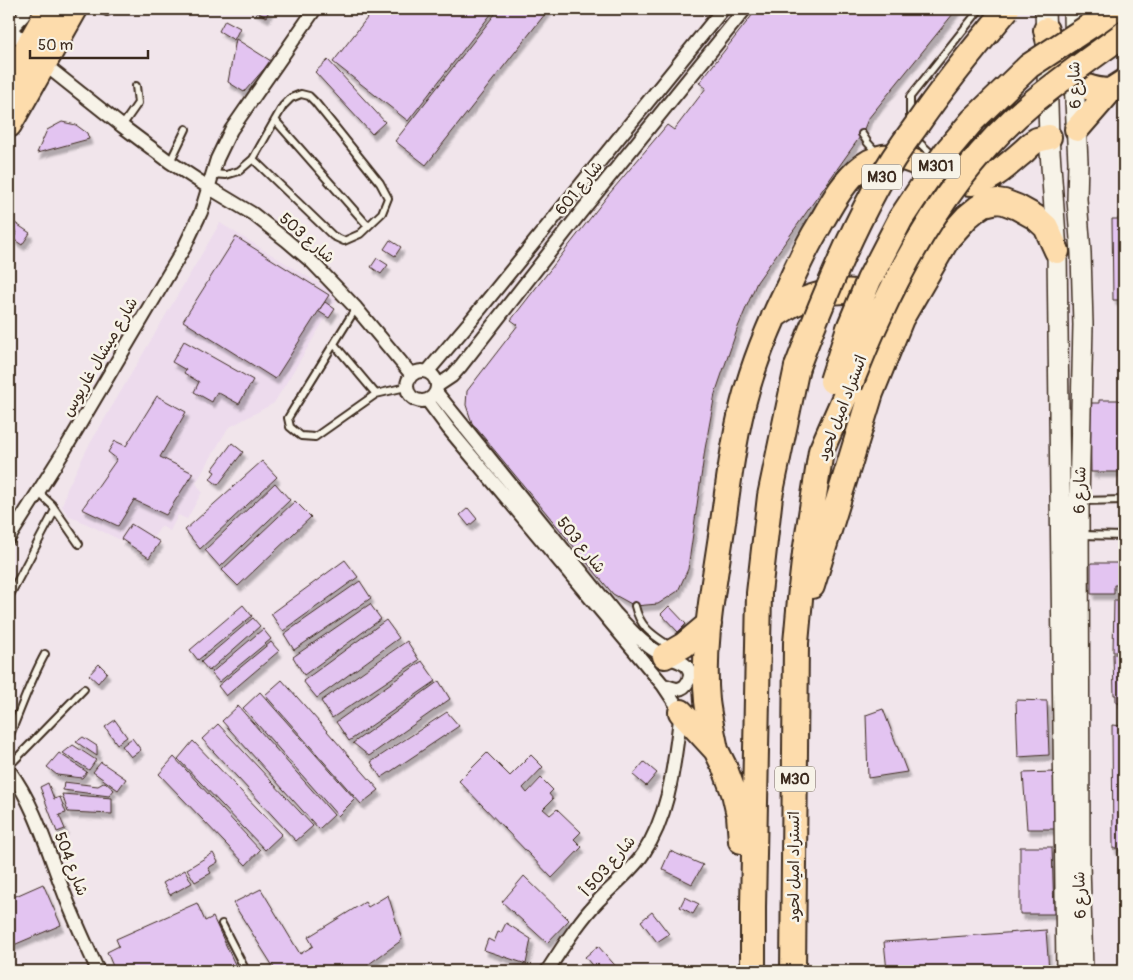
<svg xmlns="http://www.w3.org/2000/svg" width="1133" height="980" viewBox="0 0 1133 980" font-family="Pangolin,'Playpen Sans Arabic',sans-serif">
<style>
.built{fill:#eddbed}
.building{fill:#e3c4f1;stroke:#3b2a1e;filter:url(#shadow)}
.lines{fill:none;stroke-linecap:round;stroke-linejoin:round}
.lane-casing{stroke:#3b2a1e;stroke-width:10}
.street-casing{stroke:#3b2a1e;stroke-width:16}
.secondary-casing{stroke:#3b2a1e;stroke-width:22}
.highway-casing{stroke:#3b2a1e;stroke-width:28}
.lane{stroke:#f7f3e8;stroke-width:6}
.street{stroke:#f7f3e8;stroke-width:12}
.secondary{stroke:#f7f3e8;stroke-width:19}
.highway{stroke:#fddcac;stroke-width:24}
.highway-bridge-casing{stroke:#3b2a1e;stroke-width:28;stroke-linecap:butt}
.highway-bridge{stroke:#fddcac;stroke-width:24}
.labels{text-anchor:middle;dominant-baseline:central;stroke-width:5;stroke-linejoin:round;paint-order:stroke}
.shield{fill:#f7f3e8;stroke:#73665b;stroke-width:1}
.shield-label{font-size:15px;font-weight:bold;fill:#3b2a1e}
.street-label{font-size:16px;fill:#3b2a1e;stroke:#f7f3e8}
</style>
<defs>
<filter id="shadow"><feDropShadow dx="3" dy="5.5" stdDeviation="1" flood-color="#0004"/></filter>
</defs>
<rect width="100%" height="100%" fill="#f1e5eb"/>
<filter id="ink" filterUnits="userSpaceOnUse"><feTurbulence type="fractalNoise" baseFrequency=".02" numOctaves="2"/><feDisplacementMap in="SourceGraphic" scale="10" xChannelSelector="R" yChannelSelector="G"/><feConvolveMatrix kernelMatrix="1 2 1 2 8 2 1 2 1" color-interpolation-filters="sRGB"/></filter>
<g filter="url(#ink)">
<!-- built -->
<path class="built" d="M220,223L339,296L274,403L228,428L196,483L202,492L187,519L178,515L170,531L161,526L150,543L131,545L68,515L62,506L67,489L88,447Z"/>
<!-- building -->
<path class="building" d="M252,9H270L266,17Z
M374,9H495L408,121L333,62Z
M499,9H549L426,165L395,141Z
M757,9H957L868,119L862,134L757,282L738,327L715,394L705,449L688,569L678,591L658,604L635,606L613,594L472,423L466,405L467,391L518,325L511,320L609,194L667,125L674,130L706,88L699,83Z
M225,20L240,28L234,40L219,31Z
M236,39L271,61L244,92L228,82Z
M328,60L385,122L372,134L315,72Z
M62,122L76,125L87,133L89,139L37,153L47,130Z
M1112,219H1124V300H1113Z
M12,221L30,233L22,245L13,239L17,232L9,227Z
M236,237L329,295L275,379L183,321Z
M390,240L401,247L395,256L384,249Z
M377,258L388,265L381,274L371,267Z
M325,302L335,309L329,318L318,311Z
M184,341L253,380L239,404L217,392L212,402L194,392L199,382L184,373L186,370L172,362Z
M157,396L186,412L160,457L193,473L166,515L134,500L118,526L82,509L117,459L108,452L115,441L126,446Z
M1099,400H1124V472H1091L1090,403H1099Z
M232,443L243,452L218,485L210,479L215,472L212,470Z
M262,461L277,477L200,549L185,530Z
M275,483L290,500L220,567L205,550Z
M295,501L311,517L238,586L222,570Z
M468,508L477,519L469,526L460,515Z
M131,524L160,542L149,558L121,539Z
M345,560L358,577L283,631L271,614Z
M1091,563H1124V585H1114V594H1091Z
M360,581L371,598L294,650L284,634Z
M1124,598V652H1113L1114,600H1124Z
M370,604L381,619L304,675L293,657Z
M243,605L252,616L198,660L190,650Z
M669,606L686,624L678,632L661,614Z
M253,618L260,626L209,671L201,662Z
M386,620L399,638L317,698L303,681Z
M263,629L271,639L219,682L211,673Z
M407,641L419,660L332,718L321,701Z
M271,642L279,651L226,696L218,686Z
M1113,654H1124V703H1116V695H1114Z
M422,661L436,681L349,741L336,722Z
M99,664L107,672L98,683L89,675Z
M282,680L379,790L361,804L265,695Z
M439,681L450,699L369,756L353,743Z
M260,692L355,799L338,816L243,708Z
M1016,700L1047,701L1049,755L1018,757Z
M238,706L334,815L319,829L222,721Z
M883,709L907,772L868,778L866,715Z
M447,712L459,726L381,778L371,762Z
M115,720L127,737L117,744L105,727Z
M218,724L313,826L296,841L202,739Z
M1112,725L1124,726V848L1113,849Z
M83,737L97,746V756L76,742Z
M132,738L141,750L131,757L122,746Z
M193,741L282,834L265,850L178,759Z
M73,745L96,760L89,770L63,753Z
M59,753L87,772L82,778L57,775L47,767Z
M487,753L510,776L531,755L543,767L523,788L527,793L541,778L553,790L549,794L553,799L543,809L550,815L557,809L581,832L574,839L582,847L552,878L459,781Z
M174,757L260,850L246,865L159,774Z
M101,762L126,779L118,790L93,772Z
M644,762L657,773L646,786L633,775Z
M1053,772L1057,829H1027L1023,773Z
M64,782L98,786L105,782L114,790L109,796L63,790Z
M48,783L54,799L60,797L66,813L59,815L65,829L57,832L40,787Z
M62,794L112,798V814L68,812Z
M1020,847H1052L1054,914H1020Z
M670,851L703,865L692,884L662,869Z
M213,853L218,862L208,868L211,873L195,882L187,869Z
M185,870L192,883L170,895L163,883Z
M524,876L569,920L547,943L502,902Z
M43,884L61,925L9,947V899Z
M261,889L300,954L313,946L308,937L365,902L368,907L388,895L402,940L369,964L374,971H276L233,903Z
M685,897L699,904L693,914L680,907Z
M197,903L205,921L213,917L238,971H115L107,952L119,946L116,939Z
M652,912L669,934L657,942L641,921Z
M506,923L531,939L526,964L484,950L488,939L494,942L498,932L501,933Z
M1046,930L1049,971H887L884,942Z
M598,946L620,971H597L585,957Z"/>
<g class="lines">
<!-- lane casing -->
<g class="lane-casing">
<path id="lane" d="M101,9L107,12
M275,120L368,226
M910,121V97L980,9
M122,126L138,103L136,86
M862,134L868,143L877,153
M913,137L937,159
M170,162L186,129
M212,174L226,175L239,171L253,159L283,106L291,98L301,94L309,96L315,102L380,183L388,198L382,213L360,234L344,241L333,236L253,159
M356,308L296,405L288,418L290,427L301,436L315,437L376,394L406,387
M334,344L376,394
M38,492L52,505L79,544
M1081,501L1124,500
M1081,535L1124,536
M9,597L55,510
M635,606C640,628 653,635 671,647
M9,737C21,709 30,681 45,654
M9,766L84,689
M222,924L246,971"/>
</g>
<!-- street casing -->
<g class="street-casing">
<path id="street" d="M11,29L23,16L26,9
M9,31L11,29L27,47L44,64L122,126L170,162L208,187L253,214L286,240L313,263L356,308L411,374
M407 386a15 15 0 1 1 30 0a15 15 0 1 1-30 0Z
M428,371L468,324L723,9
M437,386L452,376L460,367L581,212L745,9
M436,392L615,613C630,629 645,647 664,656C672,660 684,661 688,668C693,676 687,688 678,689C673,689 668,686 663,685
M427,400L448,428L663,685L681,712C674,761 671,812 643,854C631,872 613,885 598,901C578,922 563,947 547,971
M9,538L64,451L184,248L201,212L217,159L231,130L315,9
M9,770C35,805 47,849 63,890C73,917 86,944 98,971"/>
</g>
<!-- secondary casing -->
<g class="secondary-casing">
<path id="secondary" d="M1045,9L1049,137L1057,251L1066,971
M1073,9L1074,80L1078,162L1077,199L1081,253L1083,325L1079,501L1080,864L1083,971"/>
</g>
<!-- highway casing -->
<g class="highway-casing">
<path id="highway" d="M1046,30C1053,65 1071,90 1110,91
M9,80L49,9
M9,125L75,9
M1077,129L1110,91L1124,82
M774,316C782,311 790,305 798,302C824,291 856,285 881,301
M812,586L871,393L901,319L948,238L967,217L978,208L984,204L997,201L1004,202L1017,207L1035,217L1046,227L1057,251
M665,656L684,645L709,624
M681,712L716,750L724,766L734,793L739,815L741,841
M716,750C713,734 709,718 707,701C702,646 713,590 721,536C727,496 731,456 740,417C750,371 768,327 789,285C798,265 807,245 819,226C831,205 843,181 863,166C903,137 933,182 972,183C990,183 1011,162 1024,151C1028,147 1032,143 1037,140C1041,139 1045,138 1049,137
M753,971V907L759,593L770,496L797,367
M793,971L796,643L801,588L805,553L821,451L850,385"/>
</g>
<!-- lane -->
<use href="#lane" class="lane"/>
<!-- street -->
<use href="#street" class="street"/>
<!-- secondary -->
<use href="#secondary" class="secondary"/>
<!-- highway -->
<use href="#highway" class="highway"/>
<!-- highway-bridge casing -->
<g class="highway-bridge-casing">
<path id="highway-bridge" d="M797,367C820,306 844,247 875,190C887,167 901,146 916,126C944,85 975,47 1007,9
M832,381L849,328L869,280L901,218L923,185L946,152L973,120L1029,66L1099,20L1114,9
M850,385C859,363 868,340 878,319C915,238 964,159 1033,102C1062,78 1094,56 1124,34"/>
</g>
<!-- highway-bridge -->
<use href="#highway-bridge" class="highway-bridge"/>
</g>
</g>
<g class="labels">
<!-- shield labels -->
<g class="shield">
<rect x="912" y="153.5" width="48" height="25" rx="4"/>
<rect x="862" y="164.5" width="40" height="25" rx="4"/>
<rect x="775" y="766.5" width="40" height="25" rx="4"/>
</g>
<g class="shield-label">
<text x="936" y="166">M301</text>
<text x="882" y="177">M30</text>
<text x="795" y="779">M30</text>
</g>
<!-- street labels -->
<g class="street-label">
<text transform="translate(1075 85) rotate(-92)">شارع 6</text>
<text transform="translate(579 188) rotate(-51)">شارع 601</text>
<text transform="translate(307 238) rotate(41)">شارع 503</text>
<text transform="translate(100 357) rotate(-60)">شارع ميشال غاريوس</text>
<text transform="translate(842 408) rotate(-69)">اتستراد اميل لحود</text>
<text transform="translate(1080 490) rotate(-89)">شارع 6</text>
<text transform="translate(581 545) rotate(51)">شارع 503</text>
<text transform="translate(71 864) rotate(69)">شارع 504</text>
<text transform="translate(608 866) rotate(-49)">شارع 503 أ</text>
<text transform="translate(794 867) rotate(-90)">اتستراد اميل لحود</text>
<text transform="translate(1080 895) rotate(-92)">شارع 6</text>
</g>
</g>
<!-- margin -->
<rect width="1133" height="980" fill="none" stroke="#f7f3e8" stroke-width="30"/>
<rect x="15" y="15" width="1103" height="950" fill="none" stroke="#3b2a1e" stroke-width="2" filter="url(#ink)"/>
<!-- scale -->
<path d="M30 50v8h118v-8" fill="none" stroke="#3b2a1e" stroke-width="2.5"/>
<text x="38" y="50" font-size="15" fill="#3b2a1e" stroke="#f7f3e8" stroke-width="4" paint-order="stroke">50 m</text>
</svg>
